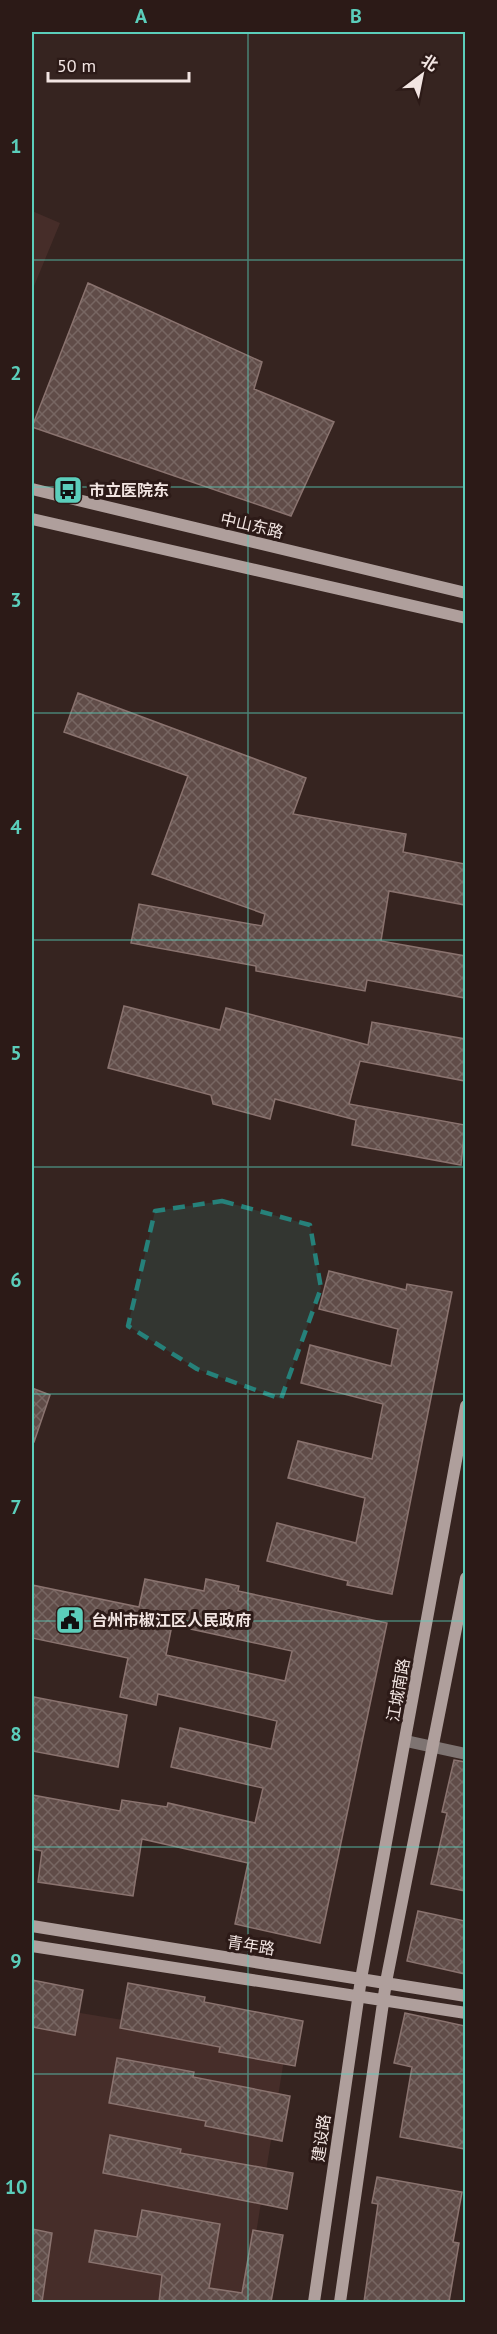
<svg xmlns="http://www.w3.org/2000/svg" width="497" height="2334" viewBox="0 0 497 2334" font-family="'PT Sans','Noto Sans SC',sans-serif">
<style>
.built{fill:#462d29}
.building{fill:url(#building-cross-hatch);stroke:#8a736f;stroke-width:1.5;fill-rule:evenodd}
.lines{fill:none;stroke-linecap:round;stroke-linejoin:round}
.street{stroke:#7e7472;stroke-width:12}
.secondary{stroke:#af9f9c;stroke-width:12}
.marked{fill:#26817a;fill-opacity:0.2;stroke:#26817a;stroke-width:4.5;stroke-dasharray:12 8;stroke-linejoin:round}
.grid{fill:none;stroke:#5bcebb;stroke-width:1.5;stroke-opacity:0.55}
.labels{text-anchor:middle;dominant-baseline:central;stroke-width:6;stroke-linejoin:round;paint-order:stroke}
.poi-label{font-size:16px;font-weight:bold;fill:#f2e5e2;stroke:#2c1a17;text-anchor:start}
.street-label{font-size:16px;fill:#f2e5e2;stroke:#2c1a17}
.neatline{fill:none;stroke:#5bcebb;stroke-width:2}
.grid-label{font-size:20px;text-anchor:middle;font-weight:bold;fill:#5bcebb}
</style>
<defs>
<pattern id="building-cross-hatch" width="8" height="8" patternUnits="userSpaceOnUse" patternTransform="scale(1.5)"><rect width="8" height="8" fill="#604c48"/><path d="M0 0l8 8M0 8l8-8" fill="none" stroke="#776662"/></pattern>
</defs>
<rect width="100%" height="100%" fill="#362420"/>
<!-- built -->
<path class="built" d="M32,211L60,223L32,291Z
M32,2005L286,2047L245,2302H32Z"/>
<!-- building -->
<path class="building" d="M88,283L262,362L254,389L334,422L291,516L32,427Z
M78,693L306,778L293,814L406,834L403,852L465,864V905L389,891L381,941L465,956V998L367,980L365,991L256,971V966L131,943L139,904L262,926L265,914L152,874L188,776L64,732Z
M124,1006L220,1030L226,1008L368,1045L372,1022L465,1039V1081L360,1061L349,1104L465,1125L461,1165L352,1145L356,1120L275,1099L270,1119L213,1104L211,1095L108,1068Z
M329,1271L406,1290L407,1284L452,1292L392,1594L347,1585L348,1581L267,1561L277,1523L356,1543L365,1498L288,1478L298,1441L372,1459L383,1404L301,1383L310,1345L391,1366L398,1329L319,1309Z
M32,1388L50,1395L34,1442H32Z
M145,1579L204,1591L206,1579L239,1586L238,1591L387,1623L320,1943L235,1924L248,1863L142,1839L133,1896L38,1882L42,1851L32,1849V1795L120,1811L122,1800L167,1807L168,1803L255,1823L263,1788L171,1767L180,1728L271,1749L277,1721L158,1694L156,1705L120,1697L128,1658L32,1638V1585L139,1607ZM172,1625L292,1651L285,1681L166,1655Z
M34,1697L127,1715L118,1767L32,1751V1710Z
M454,1760L465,1762V1891L431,1884L447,1813L442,1812Z
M418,1911L465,1921V1974L407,1961Z
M32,1980L83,1990L75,2035L32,2027Z
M128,1983L205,1997L204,2002L303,2021L295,2066L219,2052L220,2047L120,2028Z
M405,2013L465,2026V2149L400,2137L412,2067L394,2063Z
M117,2058L194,2072L193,2077L290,2096L282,2141L205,2126L206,2121L109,2103Z
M110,2135L181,2149L180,2153L293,2173L287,2209L103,2173Z
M377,2177L462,2192L453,2242L459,2243L449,2302H364L378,2204L372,2203Z
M142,2210L220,2224L209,2288L242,2293L253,2230L283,2235L271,2302H159L162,2275L89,2262L95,2230L137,2237Z
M32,2229L52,2233L42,2302H32Z"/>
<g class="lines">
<!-- street -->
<path class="street" d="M406,1741L466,1754"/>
<!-- secondary -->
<path class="secondary" d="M32,489L466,593
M32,519L466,618
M32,1926L466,1996
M32,1946L466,2013
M314,2302L361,1979L466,1406
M340,2302L386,1982L466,1578"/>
</g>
<!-- marked area -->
<path class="marked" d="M222,1201L310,1225L321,1288L281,1399L197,1369L128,1326L155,1211Z"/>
<!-- grid -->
<path class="grid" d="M248,32V2302M32,260H466M32,487H466M32,713H466M32,940H466M32,1167H466M32,1394H466M32,1621H466M32,1847H466M32,2074H466"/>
<!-- icons -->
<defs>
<g id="bus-square" transform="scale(1.5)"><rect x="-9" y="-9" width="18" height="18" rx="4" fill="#5bcebb" stroke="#2c1a17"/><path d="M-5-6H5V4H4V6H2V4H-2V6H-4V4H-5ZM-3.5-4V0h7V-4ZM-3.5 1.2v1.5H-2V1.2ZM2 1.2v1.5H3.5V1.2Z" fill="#111"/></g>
<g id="civic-square" transform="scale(1.5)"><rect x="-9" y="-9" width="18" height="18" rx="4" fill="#5bcebb" stroke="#2c1a17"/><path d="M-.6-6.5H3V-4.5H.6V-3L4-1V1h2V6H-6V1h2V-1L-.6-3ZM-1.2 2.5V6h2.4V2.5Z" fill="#111"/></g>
</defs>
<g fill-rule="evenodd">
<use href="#bus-square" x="68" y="490"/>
<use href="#civic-square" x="70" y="1620"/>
</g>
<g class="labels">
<!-- poi labels -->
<g class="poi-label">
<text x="89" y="490">市立医院东</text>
<text x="91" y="1620">台州市椒江区人民政府</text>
</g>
<!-- street labels -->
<g class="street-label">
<text transform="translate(252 525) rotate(13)">中山东路</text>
<text transform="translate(398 1690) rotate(-80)">江城南路</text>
<text transform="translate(251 1945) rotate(9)">青年路</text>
<text transform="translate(321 2138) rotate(-82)">建设路</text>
</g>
</g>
<!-- border -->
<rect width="497" height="2334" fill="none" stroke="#2c1a17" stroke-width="66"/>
<!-- north arrow -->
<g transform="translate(422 75) rotate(32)" stroke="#2c1a17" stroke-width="4.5" paint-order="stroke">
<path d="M0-4.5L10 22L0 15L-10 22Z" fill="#f2e5e2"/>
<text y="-9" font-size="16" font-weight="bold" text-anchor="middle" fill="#f2e5e2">北</text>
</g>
<!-- scale -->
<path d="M48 72v9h141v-9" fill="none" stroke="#f2e5e2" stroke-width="3"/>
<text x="57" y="72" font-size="18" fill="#f2e5e2" stroke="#2c1a17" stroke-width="4.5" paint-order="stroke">50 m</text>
<rect x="33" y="33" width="431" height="2268" class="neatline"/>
<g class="grid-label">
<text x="141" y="23">A</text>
<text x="356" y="23">B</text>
<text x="16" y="153">1</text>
<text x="16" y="380">2</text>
<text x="16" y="607">3</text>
<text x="16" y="834">4</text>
<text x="16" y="1060">5</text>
<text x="16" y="1287">6</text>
<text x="16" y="1514">7</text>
<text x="16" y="1741">8</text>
<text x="16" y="1968">9</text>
<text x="16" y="2194">10</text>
</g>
</svg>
